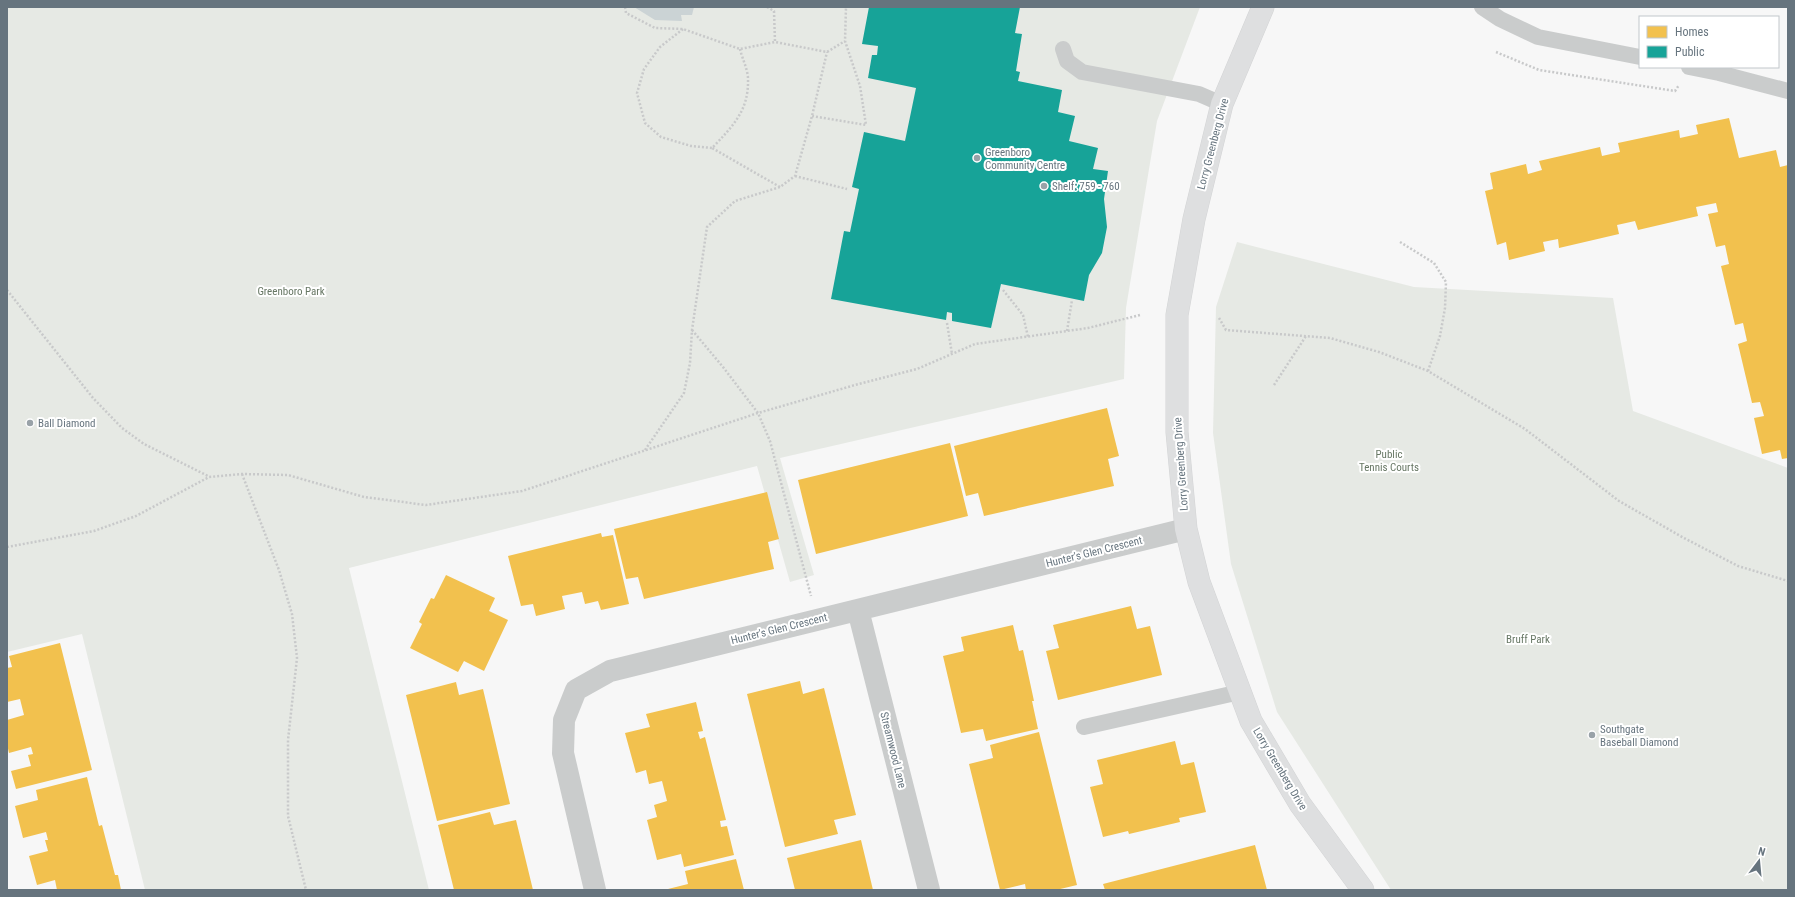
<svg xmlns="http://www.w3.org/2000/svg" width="1795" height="897" viewBox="0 0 1795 897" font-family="'Roboto Condensed',sans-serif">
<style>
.green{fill:#e6e9e4}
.water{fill:#cbd3d5}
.homes{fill:#f2c14e}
.public{fill:#17a398}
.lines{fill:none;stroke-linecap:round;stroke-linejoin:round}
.secondary-casing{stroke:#d3d4d5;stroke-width:23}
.path{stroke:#c8c9ca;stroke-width:2.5;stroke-dasharray:2 2;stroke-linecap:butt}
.lane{stroke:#cacccc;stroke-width:16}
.street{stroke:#cacccc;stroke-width:22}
.secondary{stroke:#dedfe0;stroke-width:22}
.poi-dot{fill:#99a2a8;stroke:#fff;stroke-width:1.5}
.labels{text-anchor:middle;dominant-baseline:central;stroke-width:4;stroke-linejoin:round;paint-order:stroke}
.street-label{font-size:11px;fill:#66747e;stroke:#fff}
.poi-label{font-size:11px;fill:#66747e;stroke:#fff;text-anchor:start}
.park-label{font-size:11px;fill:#677764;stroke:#fff}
</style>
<rect width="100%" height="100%" fill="#f7f7f7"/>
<!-- green -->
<path class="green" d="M7,7H1200L1157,121L1126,308L1124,379L780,458L814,575L790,582L757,466L349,568L429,890H145L82,634L7,652Z
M1237,242L1414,287L1613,298L1633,411L1788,468V890H1391L1277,712L1231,564L1213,433L1216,307Z"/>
<!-- water -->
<path class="water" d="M634,7H694L692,15H681L682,21L655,20Z"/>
<!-- homes -->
<path class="homes" d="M1729,118L1739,158L1776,150L1780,167L1788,165V458L1782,459L1780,450L1762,454L1754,418L1764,416L1760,402L1752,403L1738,344L1747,341L1743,323L1735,325L1721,266L1729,264L1725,245L1716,247L1708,214L1718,212L1716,203L1696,207L1698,216L1638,230L1635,221L1617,225L1619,234L1559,248L1558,239L1543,242L1545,251L1509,260L1506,242L1497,245L1485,191L1493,189L1490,173L1526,164L1528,174L1542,170L1539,161L1600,147L1602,156L1620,152L1618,143L1679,130L1680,138L1698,134L1696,125Z
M1107,408L1119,456L1108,459L1114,486L984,516L978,493L966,496L954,446Z
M950,443L968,516L816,554L798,480Z
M767,492L779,539L768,542L774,569L644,599L638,577L626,579L614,529Z
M601,533L602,537L613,535L629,604L601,610L598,601L585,604L582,592L562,596L565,609L536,616L533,604L521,606L508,556Z
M446,575L495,598L489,611L508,620L484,671L464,661L458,672L410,648L422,624L419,622L431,598L434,599Z
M1131,606L1137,629L1150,626L1162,675L1058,700L1046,651L1059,648L1053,625Z
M1013,625L1019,651L1023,650L1034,701H1032L1038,729L986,741L983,729L961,733L943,656L964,651L961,637Z
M60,643L92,770L16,789L11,771L31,766L28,755L33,754L31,747L9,753L7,744V720L24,715L20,699L7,702V668L12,667L9,656Z
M800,681L803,694L824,688L856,815L834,820L838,834L785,847L747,694Z
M456,682L459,695L483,689L510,804L437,821L406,695Z
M696,702L703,731L698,732L700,739L705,737L726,820L720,821L721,827L727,826L734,855L684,867L681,854L657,860L647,820L657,817L654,805L667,801L662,781L649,784L646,770L636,773L625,733L650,727L646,714Z
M1039,732L1077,885L1056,890H1026L1025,884L1000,890L969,764L993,758L990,745Z
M1175,741L1181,765L1194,762L1206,812L1179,818L1180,822L1129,834L1128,831L1103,837L1090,787L1103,784L1097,760Z
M87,777L99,826L102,825L115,875H118L121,890H57L55,880L37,885L29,856L48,851L45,840H48L46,832L23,838L15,806L38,800L36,790Z
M490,812L494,825L516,820L533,890H454L438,825Z
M861,840L873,890H795L787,858Z
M1255,845L1267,890H1105L1103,884Z
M736,859L744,890H664L688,884L685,871Z"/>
<!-- public -->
<path class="public" d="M869,7H1020L1015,33L1022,34L1016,71L1020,72L1018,81L1062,90L1058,112L1075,116L1069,141L1098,148L1093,169L1108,171L1104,199L1107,227L1102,253L1089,275L1084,301L1001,284L991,328L952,321V313L947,312L946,320L831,299L844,231L850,232L859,189L852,187L864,132L905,141L916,88L868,78L872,55H877L878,46L862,44Z"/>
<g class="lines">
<!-- secondary casing -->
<g class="secondary-casing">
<path id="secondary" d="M1263,7L1222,104L1194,219L1177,315V432L1186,529L1199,582L1251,721L1300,804L1363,890"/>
</g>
<!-- path -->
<path class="path" d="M625,7L626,13L655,28L683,29L740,49L775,42L827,52L845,41
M767,7L774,11L775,42
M683,29L660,47L644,69L637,93L645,123L661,137L691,146L712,148
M740,49C742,58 748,70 748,79C749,111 732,127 712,148L780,187
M1496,52L1539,70L1675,91L1679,85
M812,116L866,125L860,86L845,41L846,7
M795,176L847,189
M1400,242L1434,263L1446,282L1445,308L1440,336L1428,371
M7,290L93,398L122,428L144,444L208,476
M1003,290L1023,315L1028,337
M1219,318L1226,330L1330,338L1379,352L1428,371L1525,429L1619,501L1684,538L1738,566L1788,581
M947,323L952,354
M692,330L723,367L758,413L770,441L811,596
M1067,331L1072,300
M1274,385L1306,336
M645,450L684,393L690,363L692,330L707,227L735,201L780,187L795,176L812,116L827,52
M242,474L279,570L292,614L297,658L288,740V816L306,890
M7,547L94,531L136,516L209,477L242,474L288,475L364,497L426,505L522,491L758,413L855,385L917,369L975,344L1088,328L1140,315"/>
<!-- lane -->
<path class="lane" d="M1482,7L1500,19L1538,37L1640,57
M1063,49L1067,61L1082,72L1199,94L1222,104
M1689,67L1719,73L1788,91
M1084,727L1240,692"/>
<!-- street -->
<path class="street" d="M858,610L929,890
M595,890L563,753L564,720L576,690L610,671L1186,529"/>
<!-- secondary -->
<use href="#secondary" class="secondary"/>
</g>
<!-- markers -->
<g class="poi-dot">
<circle cx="977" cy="158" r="4"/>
<circle cx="1044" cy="186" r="4"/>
<circle cx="30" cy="423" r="4"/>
<circle cx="1592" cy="735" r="4"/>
</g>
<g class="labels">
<!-- street labels -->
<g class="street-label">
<text transform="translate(1213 144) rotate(-75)">Lorry Greenberg Drive</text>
<text transform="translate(1181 464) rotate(-94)">Lorry Greenberg Drive</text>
<text transform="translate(1094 552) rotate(-14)">Hunter's Glen Crescent</text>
<text transform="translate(779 629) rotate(-14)">Hunter's Glen Crescent</text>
<text transform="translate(893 750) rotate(76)">Streamwood Lane</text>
<text transform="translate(1280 769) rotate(59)">Lorry Greenberg Drive</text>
</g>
<!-- poi labels -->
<g class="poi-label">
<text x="985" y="152">Greenboro<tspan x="985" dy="13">Community Centre</tspan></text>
<text x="1052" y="186">Shelf: 759 - 760</text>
<text x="38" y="423">Ball Diamond</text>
<text x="1600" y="729">Southgate<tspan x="1600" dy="13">Baseball Diamond</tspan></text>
</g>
<!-- park labels -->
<g class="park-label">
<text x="291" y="291">Greenboro Park</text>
<text x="1389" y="454">Public<tspan x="1389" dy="13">Tennis Courts</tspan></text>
<text x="1528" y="639">Bruff Park</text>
</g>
</g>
<!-- border -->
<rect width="1795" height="897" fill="none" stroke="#66747e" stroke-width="16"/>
<!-- legend -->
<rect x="1639" y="16" width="140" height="52" fill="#ffffff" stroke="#c2c7cb"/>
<rect x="1647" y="26" width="20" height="12" fill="#f2c14e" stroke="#c2c7cb"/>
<text x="1675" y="36" font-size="12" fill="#66747e">Homes</text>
<rect x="1647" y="46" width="20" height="12" fill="#17a398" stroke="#c2c7cb"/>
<text x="1675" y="56" font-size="12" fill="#66747e">Public</text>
<!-- north arrow -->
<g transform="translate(1759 861) rotate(16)" stroke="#ffffff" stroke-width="3" paint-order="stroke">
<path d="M0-3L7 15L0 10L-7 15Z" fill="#66747e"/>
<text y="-6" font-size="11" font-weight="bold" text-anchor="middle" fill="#66747e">N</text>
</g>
</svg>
